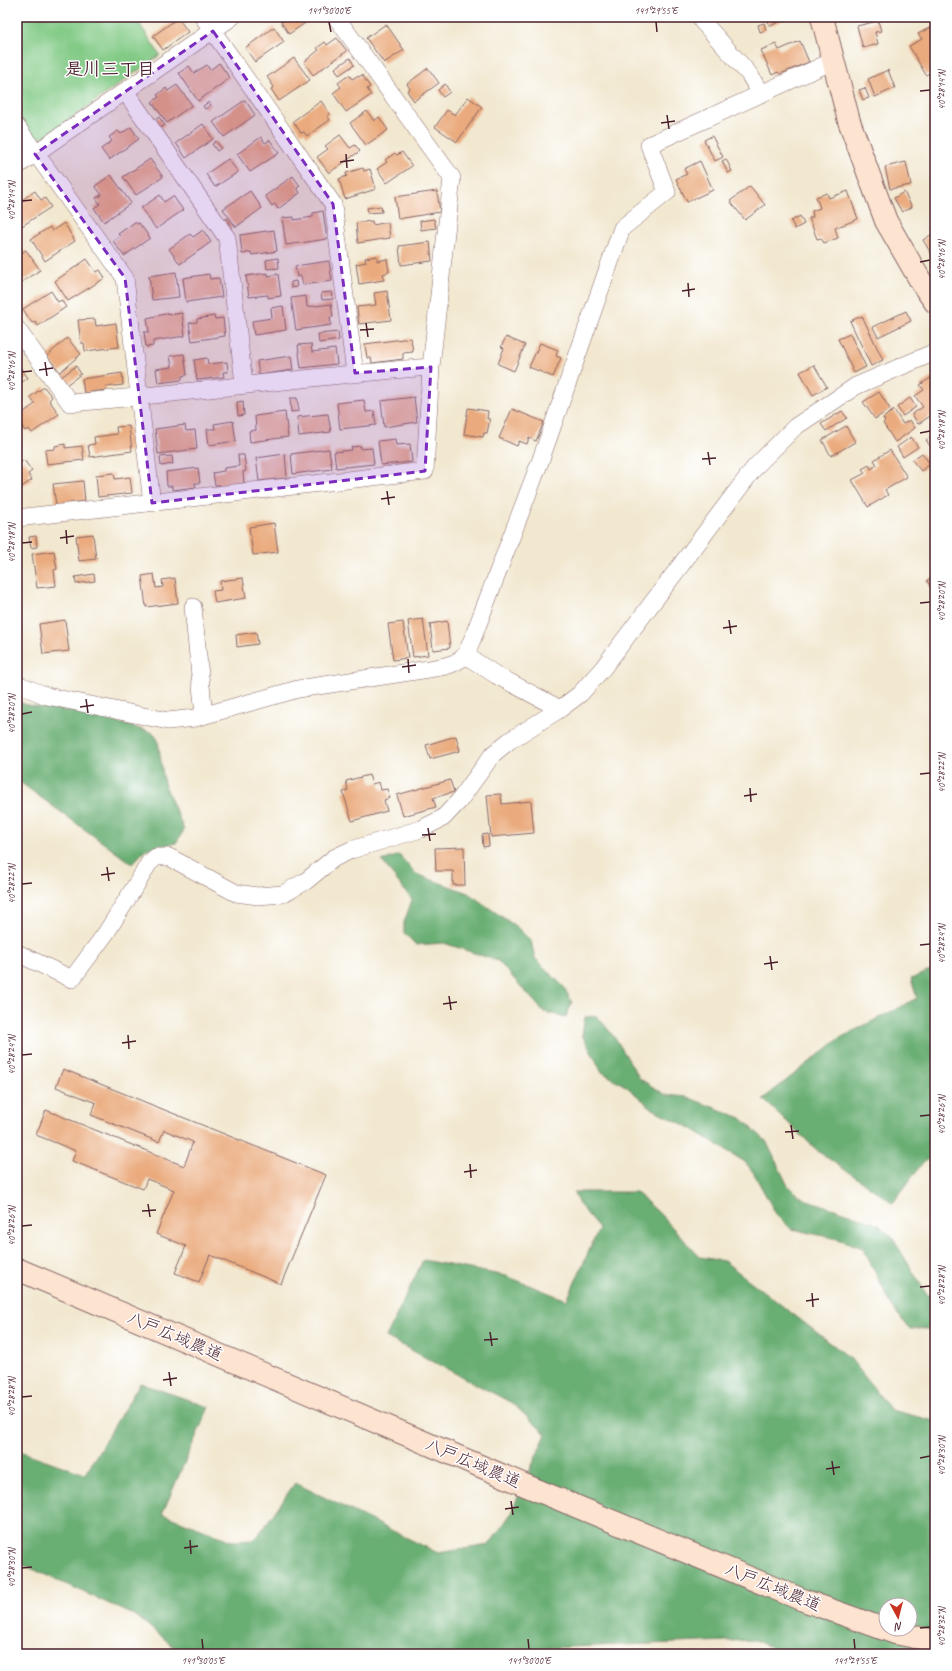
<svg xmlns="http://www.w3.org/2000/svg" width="952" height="1671" viewBox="0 0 952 1671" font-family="Caveat,'Klee One',sans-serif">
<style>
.green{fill:#82ca86;stroke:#667458}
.forest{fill:#69ae73;stroke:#5a664f;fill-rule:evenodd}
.building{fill:#eaaa7d}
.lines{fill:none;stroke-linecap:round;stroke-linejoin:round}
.street-casing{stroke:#856565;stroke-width:18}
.secondary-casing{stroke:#856565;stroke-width:24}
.street{stroke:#fff;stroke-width:17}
.secondary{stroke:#fde4d1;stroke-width:22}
.marked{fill:#7b2cbf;fill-opacity:0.2;stroke:#7b2cbf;stroke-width:3;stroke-dasharray:8 5;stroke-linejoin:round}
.ticks{fill:none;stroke:#4a1f2b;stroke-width:1.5}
.labels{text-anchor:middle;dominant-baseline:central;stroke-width:3;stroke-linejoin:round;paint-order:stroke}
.street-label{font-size:17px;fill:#4a1f2b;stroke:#fff}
.neighbourhood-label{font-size:18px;font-weight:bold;fill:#4a1f2b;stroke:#fff}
.neatline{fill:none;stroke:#4a1f2b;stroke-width:1.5}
.ticks-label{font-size:10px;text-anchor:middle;fill:#4a1f2b}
</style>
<rect width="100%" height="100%" fill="#fff"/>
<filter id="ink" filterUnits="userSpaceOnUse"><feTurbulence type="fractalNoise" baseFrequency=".025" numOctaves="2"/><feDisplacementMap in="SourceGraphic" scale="8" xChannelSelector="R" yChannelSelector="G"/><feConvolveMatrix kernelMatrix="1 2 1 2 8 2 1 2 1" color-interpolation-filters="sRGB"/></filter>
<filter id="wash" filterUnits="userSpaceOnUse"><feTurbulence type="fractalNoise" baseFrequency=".012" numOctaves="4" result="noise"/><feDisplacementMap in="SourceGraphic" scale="16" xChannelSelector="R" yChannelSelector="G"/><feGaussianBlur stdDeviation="0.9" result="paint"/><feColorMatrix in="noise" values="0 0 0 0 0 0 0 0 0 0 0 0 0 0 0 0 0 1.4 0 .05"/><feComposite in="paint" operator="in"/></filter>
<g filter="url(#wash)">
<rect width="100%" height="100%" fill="#f2e8d0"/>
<!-- green -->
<path class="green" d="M17,17H135L160,55L45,137H33L17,113Z"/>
<!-- forest -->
<path class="forest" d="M17,701L27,705L90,714L153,733L158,740L164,783L184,830L176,843L146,849L132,864L17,780Z
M399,855L416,874L468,893L518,928L531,941L535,958L564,987L572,1003L566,1017L544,1012L498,961L444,943L416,945L404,933V922L412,900L382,861Z
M935,968V1153L924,1161L893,1203L819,1152L763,1099L840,1038L917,998L911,979Z
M597,1016L616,1039L640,1079L666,1095L687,1097L741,1118L766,1141L788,1186L804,1199L838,1210L879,1225L892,1237L927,1295L935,1297V1329H910L894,1310L863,1248L838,1239L791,1229L776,1214L753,1172L745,1162L694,1130L653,1109L627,1087L602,1072L582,1035L585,1017Z
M574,1192H636L659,1213L700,1257L724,1261L850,1358L891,1410L935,1421V1654H784L755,1640L517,1649L504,1654H183L136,1616L17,1562V1450L85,1474L140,1383L209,1407L162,1514L232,1541L255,1540L295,1483L438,1553L489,1545L510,1515L546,1434L512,1403L386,1337L423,1260L506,1276L567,1300L599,1228L578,1203ZM886,1605H910V1629H886Z"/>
<g id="blocks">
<!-- building -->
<path class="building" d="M288,17H314L289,34L281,22Z
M766,17H790L770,26Z
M178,18L188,32L163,50L153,36Z
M878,21L881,31L875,32L878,44L863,48L857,26Z
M764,23L766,30L760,32L758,25Z
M386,24L404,50L384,63L366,38Z
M935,25V70L926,75L909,46L922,39L918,34Z
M274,27L284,42L255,62L245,48Z
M337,38L347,51L313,75L304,62L319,50L317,48L325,42L327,45Z
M800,41L809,62L780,74L778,72L772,75L761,50L776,44L779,50Z
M294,58L310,80L279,101L271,89L274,87L267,77Z
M350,58L354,65L339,75L335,68Z
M219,63L230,78L198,101L179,73L189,66L194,73L207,65L210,70Z
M428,68L439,83L414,101L407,91L410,89L407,84Z
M888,70L895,88L875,97L868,79Z
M349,75L352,79L357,76L359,77L362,75L370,87L367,89L371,95L346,112L333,93L341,87L338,83Z
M445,84L450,92L443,97L438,90Z
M177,85L192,105L167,123L152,102L159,97L157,95L166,88L168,91Z
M865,88L869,98L863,100L859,90Z
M468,97L482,107L457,142L435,127L447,110L455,115Z
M245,100L255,115L224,137L213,122Z
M321,101L330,114L327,116L330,120L307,136L304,132L301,133L293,121Z
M209,102L211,105L205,109L203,106Z
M367,111L374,121L379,117L388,130L366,145L350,123Z
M159,117L165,125L159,129L153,122Z
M203,124L213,139L186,158L176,143Z
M131,127L139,139L109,160L101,149L112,141L109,137L118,131L121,134Z
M340,135L350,148L355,145L360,151L329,173L317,157L328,149L325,146Z
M712,136L723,157L715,161L704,140Z
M261,137L265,143L270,140L279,153L250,172L237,154Z
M216,141L221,148L217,151L212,144Z
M402,152L412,166L387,183L377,169L387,162L385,160L395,153L397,155Z
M150,159L163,177L136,195L123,177Z
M228,159L238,172L215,187L206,174Z
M726,159L732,171L728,173L722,161Z
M700,161L713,190L687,202L676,179L687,174L684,169Z
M906,162L911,185L890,189L885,167Z
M363,168L364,171L370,169L376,189L345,199L339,179L347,176L346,173Z
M111,175L131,203L104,222L94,208L100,204L96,198L102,195L95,186Z
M293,176L300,186L297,188L300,193L278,209L275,204L272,206L265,196Z
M750,186L765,205L745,220L730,201Z
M35,191L41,200L45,198L51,207L22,226L17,218V200L19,202Z
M250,191L262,208L236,227L223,209Z
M437,191L440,212L398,219L395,197Z
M848,191L858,219L835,228L838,238L824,243L821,238L817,239L809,218L813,217L812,211L820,208L816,197L827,193L829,198Z
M904,192L912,207L902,212L894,198Z
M160,195L164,202L173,196L183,210L156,229L141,208Z
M381,206L382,212L368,213L367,208Z
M323,211L327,239L286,245L282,218L294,217V220L313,217V213Z
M800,216L804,224L795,229L791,221Z
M227,218L233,227L228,230L222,222Z
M434,219L436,228L421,230L420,221Z
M372,221L373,225L388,222L390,238L358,243L356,223Z
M135,222L137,224L139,223L150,238L124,256L113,241L120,236L118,234Z
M64,223L75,241L45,261L31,239L50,227L52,231Z
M935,226V260L923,240L935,232L932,228Z
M203,230L211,242L180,264L169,249L190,234L193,237Z
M274,230L277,251L252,255L251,252L242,254L240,235Z
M430,242L432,261L401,265L399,246Z
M26,250L40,270L17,285V256Z
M377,256V261L387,259L389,272L383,274L384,280L359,284L356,264L366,262L365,258Z
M278,258L279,268L267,269L266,260Z
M87,259L96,272L100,270L105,278L68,301L55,281Z
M329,261L332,281L303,285L301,276L297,277L295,266Z
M176,272L179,297L152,300L149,276Z
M268,273V276L278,274L281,296L268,298V295L249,297L246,276Z
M209,274L210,279L219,278L222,297L186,302L183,278Z
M296,281L297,287L291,288V282Z
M51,291L58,302L61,300L66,307L38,326L35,322L32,323L23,309Z
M387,291L391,320L359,324L357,307L376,305L374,293Z
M332,292L333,299L322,300L321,293Z
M306,296L307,307L331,304L333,317H330L331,325L296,330L291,298Z
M283,306L286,330L254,335L252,321L272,318L271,308Z
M906,311L911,321L878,337L873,327Z
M170,313V315L182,313L185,336L153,341V346L146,347L144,332H149L147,318Z
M214,316L215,319L223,318L225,336L192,341L189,323L197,322V319Z
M862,316L883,360L871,366L850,321Z
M95,319L96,326L116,323L119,347L85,351L84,343H81L78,320Z
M338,332L339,340L319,343L318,334Z
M850,334L866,367L854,373L838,339Z
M506,337L525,345L514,371L498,364L504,348L501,347Z
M67,338L81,354L60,372L47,356Z
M411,338L413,352L403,353V359L372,363L371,358H367L365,344Z
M540,343L558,350L556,356L561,358L553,377L529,367Z
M311,344L312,352L335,349L337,364L301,368L298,345Z
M184,354L187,375L182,376V380L158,383L156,369L172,367L170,356Z
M291,356L293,370L259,375L257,361Z
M207,358L208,364L227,362L228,372H223L224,377L197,380L194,360Z
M17,363L28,378L19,384L21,387L17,389Z
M814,365L827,387L813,395L800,372Z
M76,366L81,374L66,385L60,378Z
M122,373L123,385L105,387L106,390L84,393L82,379Z
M932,377L934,380L935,379V413L918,424L912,414L923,407L915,396L924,390L920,385Z
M44,387L52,397L49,400L59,414L32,433L29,429L25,431L17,419V417L35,404L30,397Z
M879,392L890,409L875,419L863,402Z
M414,397L417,422L384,427L381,401Z
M290,398H297L299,411L291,412Z
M910,398L916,407L903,416L897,407Z
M364,400L366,412L374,411L376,425L340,429L337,403Z
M243,401L244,415L238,416L237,402Z
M468,408L488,411L487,419H490L487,433H484L483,437L464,434Z
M512,409L544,422L536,441L529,438L527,444L519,441L517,446L499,438Z
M894,410L903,424L910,420L915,428L895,442L883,423L885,421L883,418Z
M842,411L847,418L826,431L821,424Z
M285,412L288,437L250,442L249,431L256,430L255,416Z
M328,414L331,432L299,436L297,417Z
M233,421L236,441L209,445L207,429H215L214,424Z
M185,425L186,431L195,430L197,449L158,454L155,429Z
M129,426L132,451L90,457L88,445L95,444L94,437L117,434L116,427Z
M846,426L855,442L831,456L822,440Z
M935,434V453L926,440Z
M911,437L918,447L903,457L897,447Z
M395,439L396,445L410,444L412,462L381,465L378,441Z
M65,444V448L82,446L84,460L47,464L45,450L55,449V446Z
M361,446V449L372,448L374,464L336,468L334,452L352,450L351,447Z
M329,449L332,469L293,474L291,454Z
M890,450L907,477L885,490L888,495L868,507L852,480L865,473L862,469L869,465L871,469L877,465L874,460Z
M922,453L930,464L921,471L912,460Z
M285,454L287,478L259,481L256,458Z
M238,455H244L246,471L243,472L244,485L220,488V485H215L213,473L224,471V468L239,466Z
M172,456L173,464L161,466L160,457Z
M24,460L32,471L28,474L32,480L17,490V465Z
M198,468L200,483H195L196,487L172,490V486H167L166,472Z
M114,473L115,479L130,477L132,493L98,497L96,475Z
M83,481L85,501L56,505L53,484Z
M274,523L278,552L253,555L249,527Z
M93,534L96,559L79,561L76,536Z
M36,536L37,547L31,548L29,537Z
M54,551L57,569L54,570L56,586L37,588L32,554Z
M94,574L95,581L76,584L75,577Z
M154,574L156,588L163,587L162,580L175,578L178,603L146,607L142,576Z
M935,577V598L927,580Z
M243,578L246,598L215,603L213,591L221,590L220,581Z
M423,619L428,655L413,657L408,621Z
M65,620L69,651L43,654L39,624Z
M447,621L450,648L433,650L430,624Z
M403,622L408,658L393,660L388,624Z
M256,632L258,644L237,647L236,635Z
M456,736L460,751L430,759L426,745Z
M369,775L372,784L379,782L381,790L387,789L390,798L384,800L387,811L352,821L343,792L348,790L346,781Z
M450,780L454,792L433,798L436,807L403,816L397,795Z
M501,794L502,804L531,801L534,833L491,837L487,795Z
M488,834L489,846L483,847L482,835Z
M464,847L465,885H453V871H436L435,848Z
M63,1069L326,1175L281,1284L210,1255L199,1282L175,1273L186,1246L156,1234L174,1190L147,1179L143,1189L72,1161L76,1151L36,1135L46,1110L184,1166L193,1142L164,1130L159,1142L91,1115L96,1103L56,1087Z"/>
</g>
</g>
<g filter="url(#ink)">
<use href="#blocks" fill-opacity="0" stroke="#856565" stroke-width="1"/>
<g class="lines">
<!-- street casing -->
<g class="street-casing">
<path id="street" d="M203,17L333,204L355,373
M702,21L749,74L761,94
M125,91L227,238L244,384
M17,127L125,278L152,503
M17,166L232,17
M17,329L70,403C190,393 310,376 431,367
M17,518L425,471L431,367L452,178L336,17
M193,607L204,715
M465,655L496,675L560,709
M17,684L47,696L168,721L195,718L298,689L429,669C441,667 457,665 465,655C468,651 470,644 472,640L541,459L622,228L667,192L649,145L833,61
M17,953L72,979L106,933L139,880L149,863L156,857H169L236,893L258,896L283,894L306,881L334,858L351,850L421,829L443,818L459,801L493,754L509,741L560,709L580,694L603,668L755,467L795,427L856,386L935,352"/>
</g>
<!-- secondary casing -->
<g class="secondary-casing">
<path id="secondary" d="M822,17L849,121L886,221L923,285L935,302
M17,1269L527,1486L803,1600L895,1633L935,1641"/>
</g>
<!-- street -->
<use href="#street" class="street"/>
<!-- secondary -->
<use href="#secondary" class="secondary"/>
</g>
</g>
<!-- marked area -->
<path class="marked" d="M213,31L333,204L355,373L431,367L425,471L152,503L125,278L35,154Z"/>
<!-- ticks -->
<path class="ticks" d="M329,22L331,32M656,22L657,32M920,91L930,90M667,115L669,129M661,123L675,121M346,154L347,168M340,162L354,160M22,201L32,200M920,262L930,260M688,283L689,297M682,291L695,289M366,323L368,337M360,330L374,329M45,362L47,376M39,370L53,368M22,372L32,371M920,433L930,431M708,452L710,465M702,459L716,458M387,491L389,505M381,499L395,497M66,530L67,544M60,538L74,536M22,543L32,542M920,603L930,602M729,620L731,634M723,628L737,626M408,659L409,673M402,667L416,665M86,699L88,713M80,707L94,705M22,714L32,712M920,774L930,773M750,788L751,802M744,796L757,794M428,828L430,841M422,835L436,834M107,867L109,881M101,875L115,873M22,884L32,883M920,945L930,944M770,956L772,970M764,964L778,962M449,996L451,1010M443,1004L457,1002M128,1035L129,1049M122,1043L136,1041M22,1055L32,1054M920,1116L930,1115M791,1125L793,1139M785,1132L799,1131M470,1164L471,1178M464,1172L477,1170M148,1204L150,1217M142,1211L156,1210M22,1226L32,1225M920,1287L930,1286M812,1293L813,1307M806,1301L819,1299M490,1332L492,1346M484,1340L498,1339M169,1372L171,1386M163,1380L177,1378M22,1397L32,1396M920,1458L930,1456M832,1461L834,1475M826,1469L840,1467M511,1501L513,1515M505,1509L519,1507M190,1540L191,1554M184,1548L198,1546M22,1568L32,1567M920,1628L930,1627M202,1639L203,1649M528,1639L529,1649M854,1639L855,1649"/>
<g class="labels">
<!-- street labels -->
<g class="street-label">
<text transform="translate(175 1336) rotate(23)">八戸広域農道</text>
<text transform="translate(473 1463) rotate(23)">八戸広域農道</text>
<text transform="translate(773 1587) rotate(22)">八戸広域農道</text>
</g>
<!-- neighbourhood labels -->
<g class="neighbourhood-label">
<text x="110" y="69">是川三丁目</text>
</g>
</g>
<!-- margin -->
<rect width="952" height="1671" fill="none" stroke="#fff" stroke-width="44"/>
<!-- north arrow -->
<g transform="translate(898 1617) rotate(173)"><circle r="19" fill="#ffffff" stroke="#b7a5aa"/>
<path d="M0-3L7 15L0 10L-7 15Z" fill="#c8321e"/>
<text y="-6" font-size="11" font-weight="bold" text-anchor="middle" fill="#4a1f2b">N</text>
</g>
<rect x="22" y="22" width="908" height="1627" class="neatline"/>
<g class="ticks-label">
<text x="329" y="14">141°30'00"E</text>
<text x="656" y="14">141°29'55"E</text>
<text transform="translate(941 90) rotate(-90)" y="4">40°28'14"N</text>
<text transform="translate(11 201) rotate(-90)" y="4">40°28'14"N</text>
<text transform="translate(941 260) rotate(-90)" y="4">40°28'16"N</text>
<text transform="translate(11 372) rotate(-90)" y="4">40°28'16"N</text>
<text transform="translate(941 431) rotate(-90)" y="4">40°28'18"N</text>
<text transform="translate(11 543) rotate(-90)" y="4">40°28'18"N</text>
<text transform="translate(941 602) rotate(-90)" y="4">40°28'20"N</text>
<text transform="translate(11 714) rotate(-90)" y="4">40°28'20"N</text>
<text transform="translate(941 773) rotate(-90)" y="4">40°28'22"N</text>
<text transform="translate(11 884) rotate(-90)" y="4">40°28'22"N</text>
<text transform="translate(941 944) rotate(-90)" y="4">40°28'24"N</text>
<text transform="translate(11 1055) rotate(-90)" y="4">40°28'24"N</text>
<text transform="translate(941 1115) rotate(-90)" y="4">40°28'26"N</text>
<text transform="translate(11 1226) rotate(-90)" y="4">40°28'26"N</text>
<text transform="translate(941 1286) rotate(-90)" y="4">40°28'28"N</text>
<text transform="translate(11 1397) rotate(-90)" y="4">40°28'28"N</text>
<text transform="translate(941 1456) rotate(-90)" y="4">40°28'30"N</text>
<text transform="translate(11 1568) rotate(-90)" y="4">40°28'30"N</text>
<text transform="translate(941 1627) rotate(-90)" y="4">40°28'32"N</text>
<text x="203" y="1664">141°30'05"E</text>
<text x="529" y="1664">141°30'00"E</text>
<text x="855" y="1664">141°29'55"E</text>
</g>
</svg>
